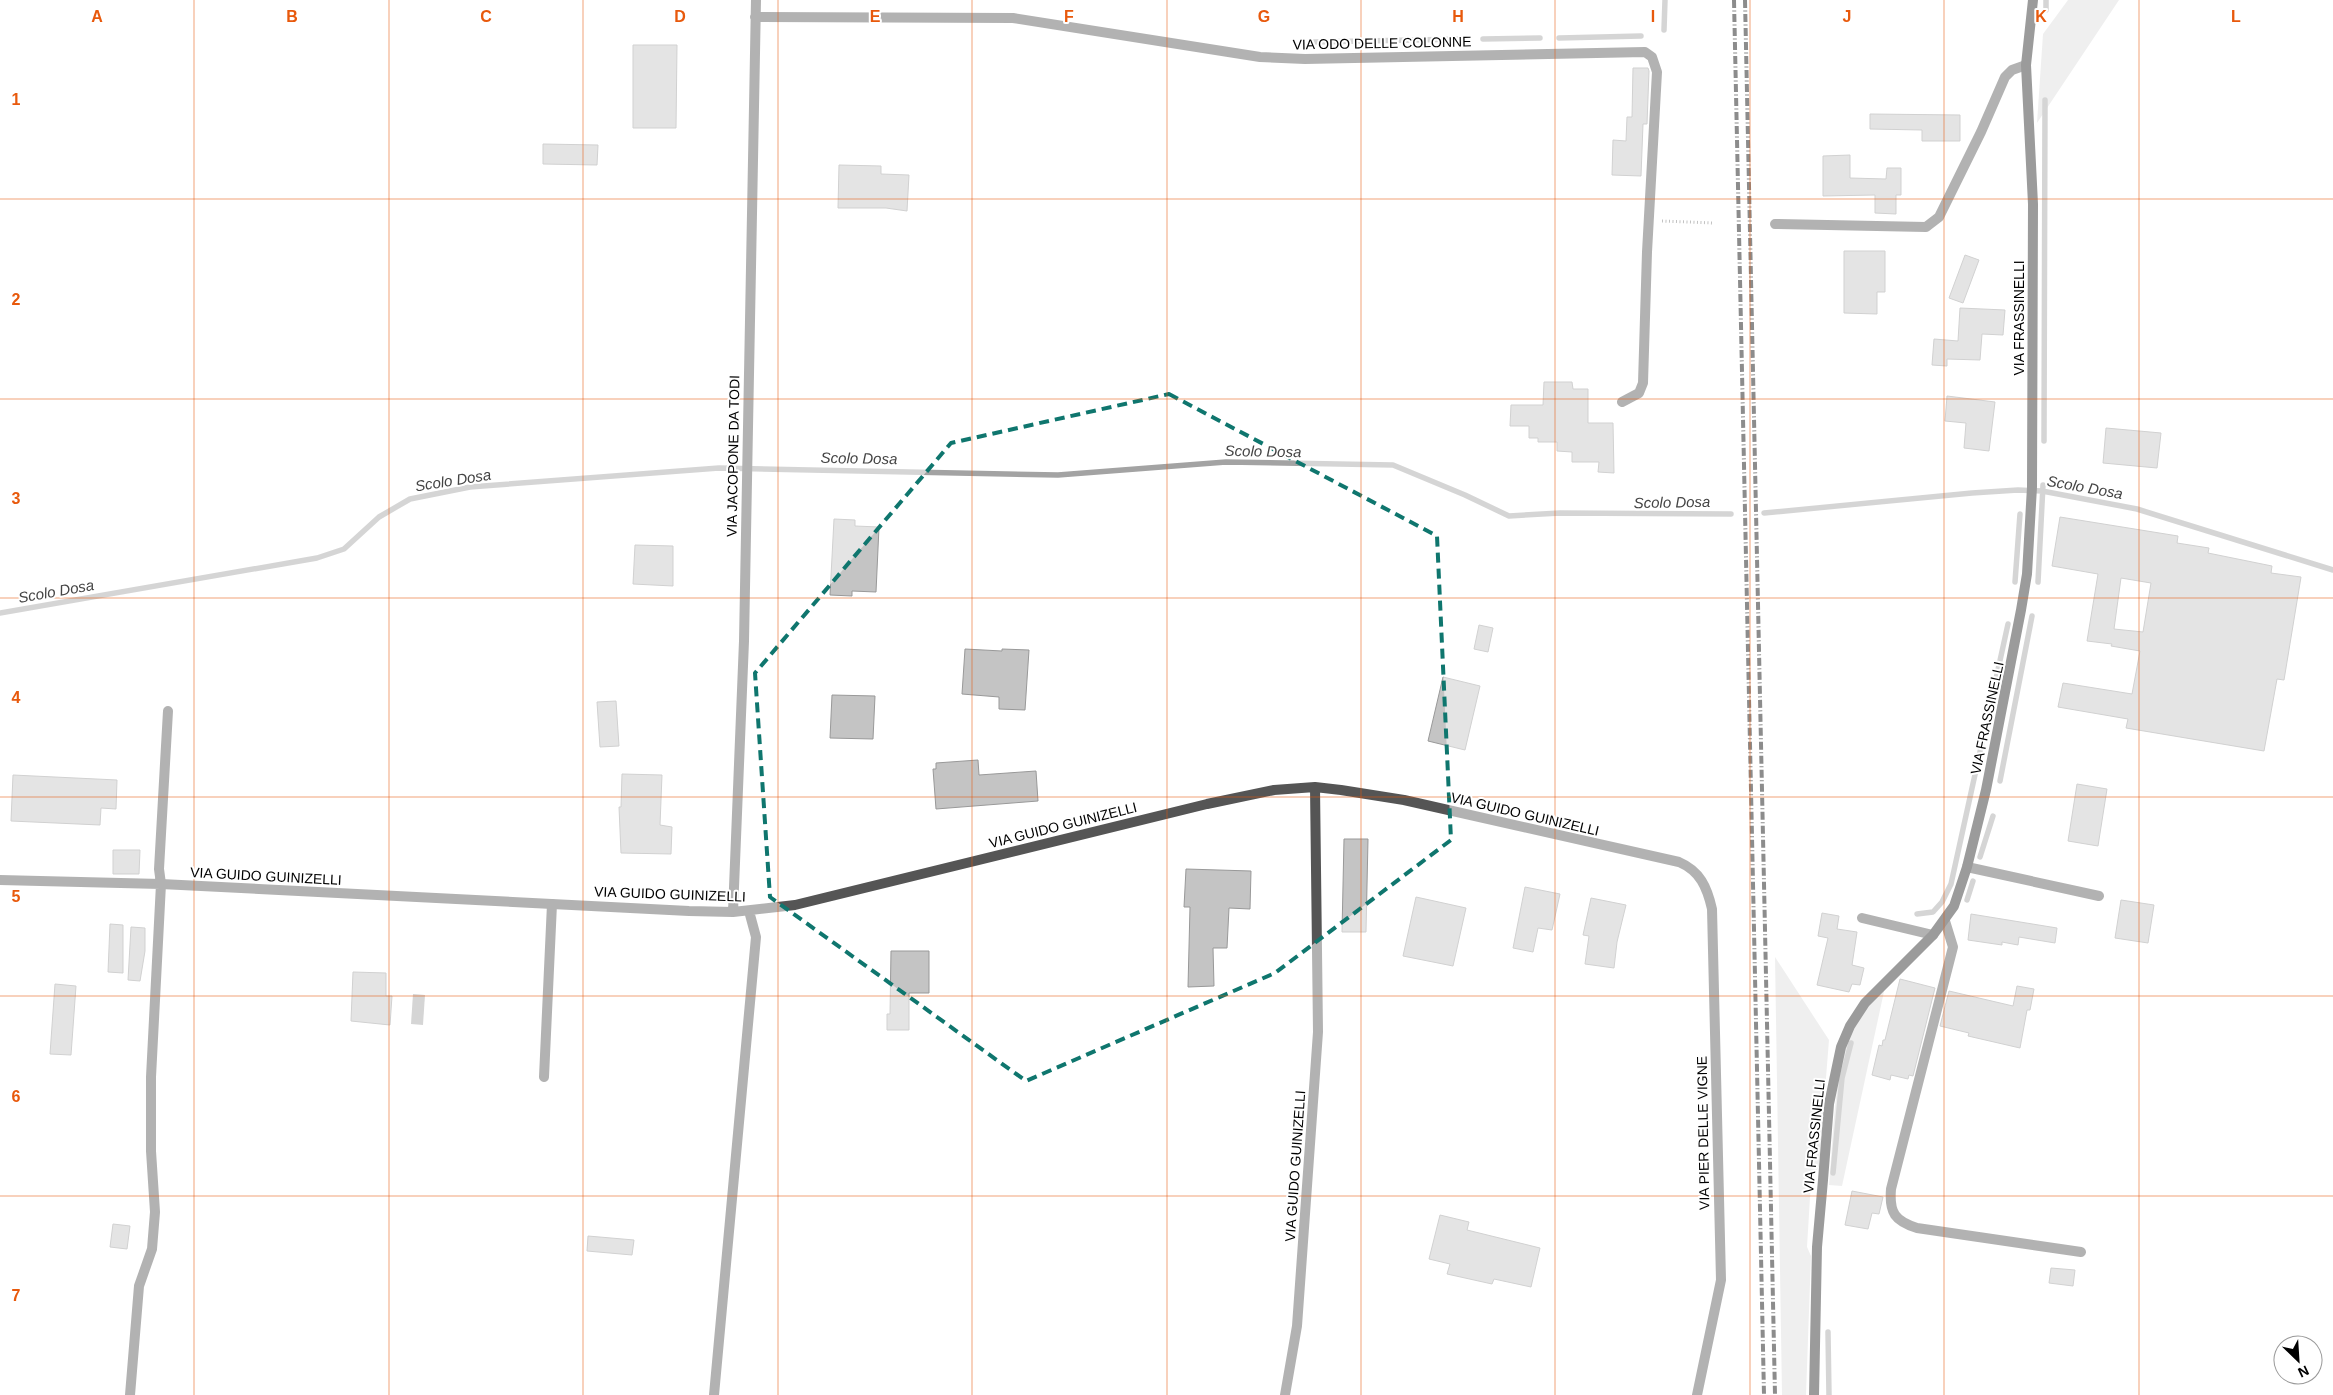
<svg xmlns="http://www.w3.org/2000/svg" width="2333" height="1395" viewBox="0 0 2333 1395" font-family="Arial,sans-serif">
<style>
.green{fill:#dcdcdc}
.water{fill:#a3a3a3}
.lines{fill:none;stroke-linecap:round;stroke-linejoin:round}
.stream{stroke:#a3a3a3;stroke-width:5.5}
.building{fill:#c4c4c4;stroke:#999;fill-rule:evenodd}
.path{stroke:#777;stroke-width:3;stroke-dasharray:1 2.5;stroke-linecap:butt}
.lane{stroke:#555;stroke-width:10}
.street{stroke:#555;stroke-width:10}
.secondary{stroke:#222;stroke-width:10}
.rail{stroke:#000;stroke-width:4;stroke-dasharray:8 2.5 1 2.5;stroke-linecap:butt}
.marked{fill:none;stroke:#0f766e;stroke-width:4;stroke-dasharray:10 6;stroke-linejoin:round}
.grid{fill:none;stroke:#e8590c;stroke-width:1;stroke-opacity:0.55}
.labels{text-anchor:middle;dominant-baseline:central;stroke-width:4;stroke-linejoin:round;paint-order:stroke}
.street-label{font-size:14px;fill:#000;stroke:#fff}
.water-label{font-size:15px;font-style:italic;fill:#444;stroke:#fff}
.grid-label{font-size:16px;text-anchor:middle;font-weight:bold;fill:#e8590c;stroke:#fff;stroke-width:4;stroke-linejoin:round;paint-order:stroke}
</style>
<rect width="100%" height="100%" fill="#fff"/>
<!-- green -->
<path class="green" d="M2068,0H2119L2037,123L2043,34Z
M1775,957L1829,1040L1819,1166L1811,1181L1807,1247L1811,1256L1806,1395H1782Z
M1885,987L1842,1186L1829,1185C1834,1136 1833,1053 1861,1012C1867,1003 1877,995 1885,987Z"/>
<!-- water -->
<path class="water" d="M413,994L425,995L423,1025L411,1024Z"/>
<g class="lines">
<!-- stream -->
<path class="stream" d="M2046,10V0
M1664,30L1665,0
M1559,38L1641,36
M1483,39L1540,38
M1314,42L1464,39
M2044,441L2045,100
M1764,513L1972,493L2018,490L2042,491L2137,509L2333,570
M2015,582L2020,514
M2038,582L2043,485
M0,613L317,558L344,549L379,517L410,499L470,487L719,468L1058,475L1226,462L1393,465L1465,495L1509,516L1560,513L1731,514
M2000,781L2032,616
M1980,857L1993,816
M1967,900L1973,881
M1917,914L1933,912L1942,902L1951,884L2008,624
M1833,1173L1842,1078L1851,1043
M1828,1332L1829,1395"/>
</g>
<!-- building -->
<path class="building" d="M633,45H677L676,128H633Z
M1633,68H1648L1649,71L1647,124H1643L1641,176L1612,175L1613,140L1626,141L1627,117H1632Z
M1870,114L1960,115V141H1922V130L1870,129Z
M543,144L598,145L597,165L543,164Z
M1850,155V178L1886,179L1887,168H1901V195H1896V214L1875,213V195L1823,196V156Z
M839,165L881,166V174L909,175L907,211L886,208H838Z
M1844,251H1885V292H1877V314L1844,313Z
M1965,255L1979,260L1963,303L1949,298Z
M1960,308L2005,310L2003,335L1982,334L1980,360L1947,359V366L1932,365L1934,339L1958,341Z
M1544,382H1572L1573,389H1588V423H1613L1614,473L1598,472L1599,462H1572V452L1557,451V442H1538V438H1529V426H1510L1511,405H1543Z
M1947,396L1995,402L1989,451L1964,448L1966,423L1945,421Z
M2106,428L2161,433L2157,468L2103,463Z
M2060,517L2178,536L2177,543L2209,548L2208,553L2272,566L2271,573L2301,577L2284,680L2277,679L2264,751L2126,728L2128,719L2058,707L2063,683L2132,694L2140,651L2111,646L2112,644L2087,641L2098,574L2052,566ZM2121,578L2151,583L2143,632L2114,629Z
M834,519L855,520V526L879,527L876,592L852,591V596L830,595Z
M635,545L673,546V586L633,584Z
M1479,625L1493,628L1488,652L1474,649Z
M965,649L1002,651V649L1029,650L1025,710L999,709V697L962,694Z
M1443,677L1480,686L1465,750L1428,741Z
M832,695L875,696L873,739L830,738Z
M616,701L619,746L600,747L597,702Z
M978,760L979,775L1036,771L1038,801L936,809L933,769H936V763Z
M622,774L662,775L660,825L672,827L671,854L621,853L619,807H621Z
M13,775L117,780L116,809L101,808L100,825L11,821Z
M2077,784L2107,789L2098,846L2068,841Z
M1344,839H1368L1366,932H1342Z
M113,850H140L139,874H113Z
M1186,869L1251,871L1250,909L1229,908L1227,948H1213L1214,986L1188,987L1190,907H1184Z
M1525,887L1560,894L1552,930L1538,928L1533,952L1513,948Z
M1416,897L1466,908L1453,966L1403,956Z
M1591,898L1626,905L1617,942L1614,968L1585,964L1589,936L1583,935Z
M2121,900L2154,905L2148,943L2115,938Z
M1822,913L1839,916L1837,929L1857,932L1852,965L1864,968L1860,985L1852,984L1849,992L1817,985L1828,938L1818,936Z
M1971,914L2057,928L2055,943L2019,937L2018,945L2002,942V945L1968,940Z
M110,924L123,925V973L108,972Z
M131,927L145,928V951L140,981L128,980Z
M891,951H929V993H909V1030H887V1014H890Z
M353,972L386,973V996H392L390,1025L351,1021Z
M1900,979L1935,988L1913,1076L1909,1075L1908,1079L1891,1075L1890,1080L1872,1075L1879,1045L1882,1046L1883,1040H1885Z
M55,984L76,986L71,1055L50,1054Z
M2017,986L2034,989L2030,1010H2027L2020,1048L1968,1036L1969,1033L1940,1026L1949,991L2013,1006Z
M1852,1191L1883,1197L1879,1214L1872,1213L1868,1229L1845,1225Z
M1440,1215L1469,1222L1467,1230L1540,1248L1531,1287L1494,1279L1492,1284L1447,1274L1450,1264L1429,1259Z
M113,1224L130,1226L127,1249L110,1247Z
M588,1236L634,1240L632,1255L587,1251Z
M2051,1268L2075,1270L2073,1286L2049,1283Z"/>
<g class="lines">
<!-- path -->
<path class="path" d="M1662,221L1714,223"/>
<!-- lane -->
<path class="lane" d="M1967,867L2099,896
M0,880L161,884
M1862,918L1933,935
M1945,921L1953,947L1891,1189C1889,1213 1895,1221 1917,1228L2081,1252
M544,1077L552,904
M130,1395L139,1286L152,1249L155,1212L151,1151V1077L161,884L159,869L168,711"/>
<!-- street -->
<path class="street" d="M755,17L1013,18L1260,57L1305,59L1645,52L1652,57L1657,72L1647,252L1643,383L1639,393L1622,402
M1775,224L1926,227L1939,217L1981,132L2005,77L2012,70L2026,65
M161,884L689,911L733,912L795,905L1207,804L1274,790L1315,787L1341,790L1404,800L1679,862C1700,871 1707,887 1712,909L1721,1280L1697,1395
M733,912L744,641L756,0
M714,1395L756,937L749,911
M1285,1395L1297,1326L1318,1032L1315,787"/>
<!-- secondary -->
<path class="secondary" d="M1814,1395L1817,1247L1823,1180L1829,1104L1841,1047L1850,1026L1865,1003L1933,935L1954,906L1967,867L1986,790L2021,610L2027,574L2032,487L2033,204L2026,65L2033,0"/>
<!-- rail -->
<path class="rail" d="M1734,0L1764,1395
M1745,0L1775,1395"/>
</g>
<!-- marked area -->
<path d="M0 0H2333V1395H0ZM1169,394L1437,536L1451,840L1275,973L1026,1081L770,897L755,673L951,443Z" fill="#fff" fill-opacity=".55" fill-rule="evenodd"/>
<path class="marked" d="M1169,394L1437,536L1451,840L1275,973L1026,1081L770,897L755,673L951,443Z"/>
<!-- grid -->
<path class="grid" d="M194,0V1395M389,0V1395M583,0V1395M778,0V1395M972,0V1395M1167,0V1395M1361,0V1395M1555,0V1395M1750,0V1395M1944,0V1395M2139,0V1395M0,199H2333M0,399H2333M0,598H2333M0,797H2333M0,996H2333M0,1196H2333"/>
<g class="labels">
<!-- street labels -->
<g class="street-label">
<text transform="translate(1382 43) rotate(-1)">VIA ODO DELLE COLONNE</text>
<text transform="translate(2019 318) rotate(-90)">VIA FRASSINELLI</text>
<text transform="translate(733 456) rotate(-89)">VIA JACOPONE DA TODI</text>
<text transform="translate(1987 718) rotate(-78)">VIA FRASSINELLI</text>
<text transform="translate(1525 814) rotate(13)">VIA GUIDO GUINIZELLI</text>
<text transform="translate(1063 825) rotate(-14)">VIA GUIDO GUINIZELLI</text>
<text transform="translate(266 876) rotate(3)">VIA GUIDO GUINIZELLI</text>
<text transform="translate(670 894) rotate(2)">VIA GUIDO GUINIZELLI</text>
<text transform="translate(1703 1133) rotate(-91)">VIA PIER DELLE VIGNE</text>
<text transform="translate(1814 1136) rotate(-84)">VIA FRASSINELLI</text>
<text transform="translate(1295 1166) rotate(-86)">VIA GUIDO GUINIZELLI</text>
</g>
<!-- water labels -->
<g class="water-label">
<text transform="translate(1263 451) rotate(1)">Scolo Dosa</text>
<text transform="translate(859 458) rotate(1)">Scolo Dosa</text>
<text transform="translate(453 480) rotate(-9)">Scolo Dosa</text>
<text transform="translate(2085 487) rotate(10)">Scolo Dosa</text>
<text transform="translate(1672 502) rotate(-1)">Scolo Dosa</text>
<text transform="translate(56 591) rotate(-10)">Scolo Dosa</text>
</g>
</g>
<g class="grid-label">
<text x="97" y="22">A</text>
<text x="292" y="22">B</text>
<text x="486" y="22">C</text>
<text x="680" y="22">D</text>
<text x="875" y="22">E</text>
<text x="1069" y="22">F</text>
<text x="1264" y="22">G</text>
<text x="1458" y="22">H</text>
<text x="1653" y="22">I</text>
<text x="1847" y="22">J</text>
<text x="2041" y="22">K</text>
<text x="2236" y="22">L</text>
<text x="16" y="105">1</text>
<text x="16" y="305">2</text>
<text x="16" y="504">3</text>
<text x="16" y="703">4</text>
<text x="16" y="902">5</text>
<text x="16" y="1102">6</text>
<text x="16" y="1301">7</text>
</g>
<!-- north arrow -->
<g transform="translate(2298 1360) rotate(155)"><circle r="24" fill="#ffffff" stroke="#999999"/>
<path d="M0-4L9 19L0 12L-9 19Z" fill="#000000"/>
<text y="-8" font-size="14" font-weight="bold" text-anchor="middle" fill="#000000">N</text>
</g>
</svg>
